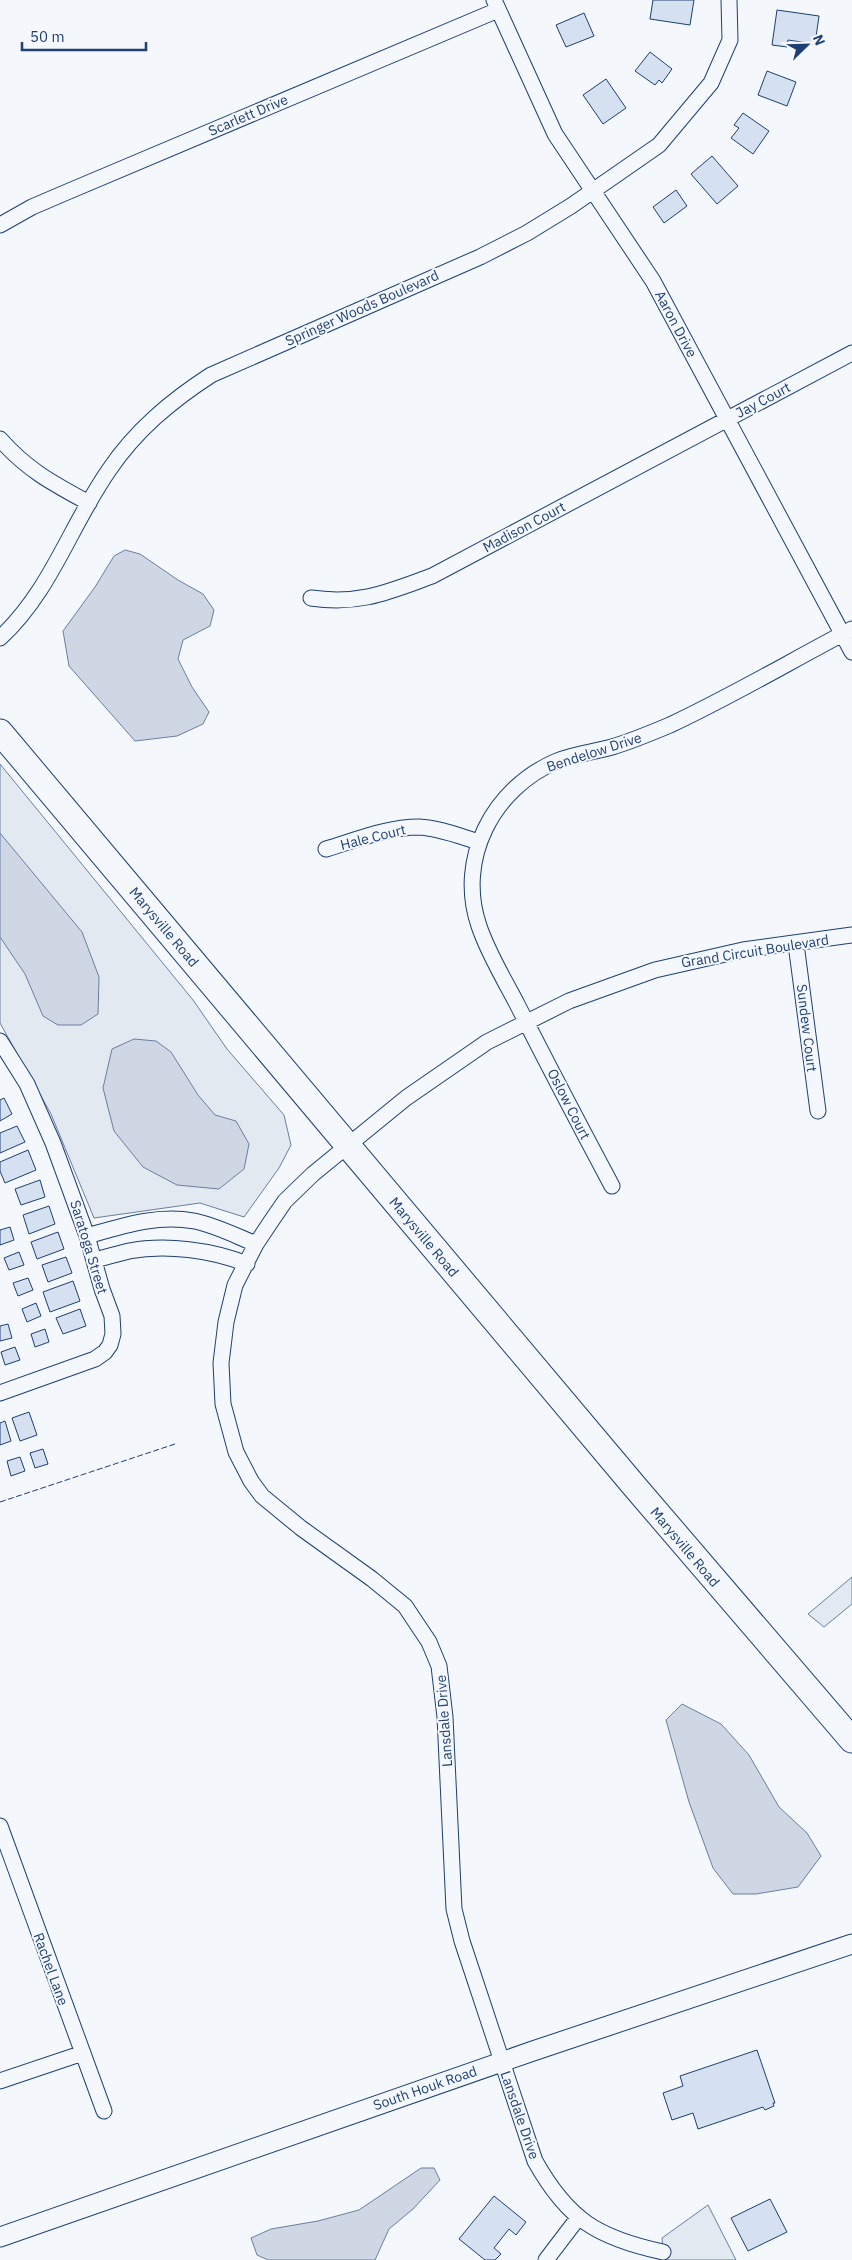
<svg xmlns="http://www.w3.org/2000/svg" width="852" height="2260" viewBox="0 0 852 2260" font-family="'IBM Plex Sans',sans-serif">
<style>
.green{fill:#e3e9f0;stroke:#687fa3}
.water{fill:#cfd7e4;stroke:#687fa3}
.building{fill:#d5e0f0;stroke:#1d3f73}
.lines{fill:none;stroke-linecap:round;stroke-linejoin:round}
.minor-casing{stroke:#1d3f73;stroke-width:17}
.tertiary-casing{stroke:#1d3f73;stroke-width:21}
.trunk-casing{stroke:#1d3f73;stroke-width:27}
.minor{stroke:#f4f7fb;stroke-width:15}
.tertiary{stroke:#f4f7fb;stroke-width:19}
.trunk{stroke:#f4f7fb;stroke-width:25}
.fence{stroke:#1d3f73;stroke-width:1;stroke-dasharray:6 2.5;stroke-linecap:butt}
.labels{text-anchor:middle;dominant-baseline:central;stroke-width:4;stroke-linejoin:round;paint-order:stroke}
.street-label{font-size:14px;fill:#1d3f73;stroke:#f4f7fb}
</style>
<rect width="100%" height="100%" fill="#f4f7fb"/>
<!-- green -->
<path class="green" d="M0,764L193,1000L227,1049L284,1115L291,1145L279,1168L244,1217L200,1203L94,1218L51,1114L0,1023Z
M852,1577V1604L824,1627L808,1614Z
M708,2205L736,2260H664L662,2238Z"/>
<!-- water -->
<path class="water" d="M125,550L140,554L178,580L203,594L214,610L210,626L183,640L178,659L192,687L209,712L203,724L177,736L135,741L69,666L63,631L95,587L114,556Z
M0,833L82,932L99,977L98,1014L81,1025H58L43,1016L25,974L0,937Z
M134,1039L156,1041L171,1052L198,1095L215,1115L236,1121L249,1144L244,1169L219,1189L177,1185L143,1167L114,1131L103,1088L112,1049Z
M682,1704L721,1724L749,1755L779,1807L807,1833L821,1856L798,1887L756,1894H733L713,1868L689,1802L666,1720Z
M421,2168H434L440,2180L413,2209L389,2229L375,2260H268L257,2255L251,2238L271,2229L318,2221L359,2210Z"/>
<!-- building -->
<path class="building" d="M653,0H694L690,25L650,19Z
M777,10L819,16L815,44L788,40L787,47L772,45Z
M584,13L594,36L566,47L556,25Z
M650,52L672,69L662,83L659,80L655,85L635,71Z
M767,71L796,82L787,106L758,95Z
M606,79L626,108L603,124L583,95Z
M743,113L769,131L753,154L731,138L739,128L734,125Z
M712,156L738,186L717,204L691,174Z
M676,190L687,206L664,223L653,207Z
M4,1098L12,1114L0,1121V1100Z
M17,1126L25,1142L0,1153V1133Z
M28,1150L36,1170L5,1183L0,1171V1162Z
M40,1180L45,1197L21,1205L15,1189Z
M49,1206L55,1224L29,1234L23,1215Z
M10,1227L14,1240L0,1245V1230Z
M58,1232L64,1249L37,1259L31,1242Z
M19,1252L24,1265L9,1270L4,1258Z
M66,1257L72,1273L48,1282L42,1265Z
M28,1278L33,1290L18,1296L13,1283Z
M73,1281L80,1301L50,1312L43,1292Z
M36,1303L41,1316L27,1322L22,1309Z
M80,1309L86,1326L63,1334L56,1318Z
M8,1324L12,1338L0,1341V1326Z
M45,1329L49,1342L35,1347L31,1334Z
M15,1347L20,1360L5,1365L1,1352Z
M29,1412L37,1435L20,1441L12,1418Z
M5,1421L11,1441L0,1445V1423Z
M43,1449L48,1464L35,1468L30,1453Z
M20,1457L25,1471L11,1476L7,1461Z
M757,2050L775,2103H773L774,2106L765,2110L763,2107L698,2129L693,2113L672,2120L663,2093L683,2086L680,2076Z
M494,2196L526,2222L516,2235L509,2229L494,2248L501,2254L495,2260H485L459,2239Z
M770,2199L787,2232L748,2251L731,2218Z"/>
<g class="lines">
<!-- minor casing -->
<g class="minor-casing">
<path id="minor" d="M494,0L555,134L653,281L852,652
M0,225L32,207L67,192L498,10
M0,439C27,470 54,484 89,503
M311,598C360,605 388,592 432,576L852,353
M0,638C51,591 70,526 109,470C136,430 171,401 211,375L480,257L527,233L571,206L659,145L711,83L730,40L729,0
M326,849C356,840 387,827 419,827C439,828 459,836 479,842
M796,944L818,1111
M0,1041L27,1084L53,1143L87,1236L102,1289L112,1316L113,1334L110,1345L105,1352L95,1359L0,1393
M612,1186C580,1126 548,1065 517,1004C504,979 488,953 479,926C456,859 493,788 557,761C574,754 594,752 612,747C632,741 651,733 670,725C732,696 791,661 852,629
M87,1236C122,1226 158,1214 194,1221C215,1225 236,1236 256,1244
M95,1260C106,1257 117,1254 129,1251C166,1244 212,1250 247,1264
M0,1826L104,2111
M0,2081L83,2053
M663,2252C598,2238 568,2220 535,2161L462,1941L454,1909L445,1717L439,1666L429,1642L405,1606L372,1579L301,1528L262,1496L251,1481L236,1452L223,1404L221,1363L226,1322L235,1285L256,1244L270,1223L285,1201L313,1174L406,1098L487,1042L569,1001L655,970L743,950L852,935
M546,2260L578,2218"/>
</g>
<!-- tertiary casing -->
<g class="tertiary-casing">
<path id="tertiary" d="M0,2237L533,2051L852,1944"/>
</g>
<!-- trunk casing -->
<g class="trunk-casing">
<path id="trunk" d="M0,732L636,1488L852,1740"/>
</g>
<!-- minor -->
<use href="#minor" class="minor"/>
<!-- tertiary -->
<use href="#tertiary" class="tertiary"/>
<!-- trunk -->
<use href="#trunk" class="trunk"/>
<!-- fence -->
<path class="fence" d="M0,1502L175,1444"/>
</g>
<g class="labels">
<!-- street labels -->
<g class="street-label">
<text transform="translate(248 115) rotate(-23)">Scarlett Drive</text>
<text transform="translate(362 308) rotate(-24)">Springer Woods Boulevard</text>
<text transform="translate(676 324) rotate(62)">Aaron Drive</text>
<text transform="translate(763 400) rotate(-28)">Jay Court</text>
<text transform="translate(524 527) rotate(-28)">Madison Court</text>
<text transform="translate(594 752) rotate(-18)">Bendelow Drive</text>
<text transform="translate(373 837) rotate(-14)">Hale Court</text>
<text transform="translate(164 927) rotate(50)">Marysville Road</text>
<text transform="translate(755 951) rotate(-9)">Grand Circuit Boulevard</text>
<text transform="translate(807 1028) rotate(83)">Sundew Court</text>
<text transform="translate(569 1104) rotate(63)">Oslow Court</text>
<text transform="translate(424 1237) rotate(50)">Marysville Road</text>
<text transform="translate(89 1247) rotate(73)">Saratoga Street</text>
<text transform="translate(685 1547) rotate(50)">Marysville Road</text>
<text transform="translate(444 1721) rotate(-94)">Lansdale Drive</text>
<text transform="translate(51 1969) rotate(70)">Rachel Lane</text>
<text transform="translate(425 2088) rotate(-19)">South Houk Road</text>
<text transform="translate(520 2115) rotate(71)">Lansdale Drive</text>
</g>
</g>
<!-- north arrow -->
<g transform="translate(807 45) rotate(67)" stroke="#f4f7fb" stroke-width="4" paint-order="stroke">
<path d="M0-4L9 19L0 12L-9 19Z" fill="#1d3f73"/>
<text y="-8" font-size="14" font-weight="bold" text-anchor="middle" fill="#1d3f73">N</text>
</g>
<!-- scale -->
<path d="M22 42v8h124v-8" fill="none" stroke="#1d3f73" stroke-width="2.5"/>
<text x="30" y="42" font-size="15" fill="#1d3f73" stroke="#f4f7fb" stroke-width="4" paint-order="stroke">50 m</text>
</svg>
